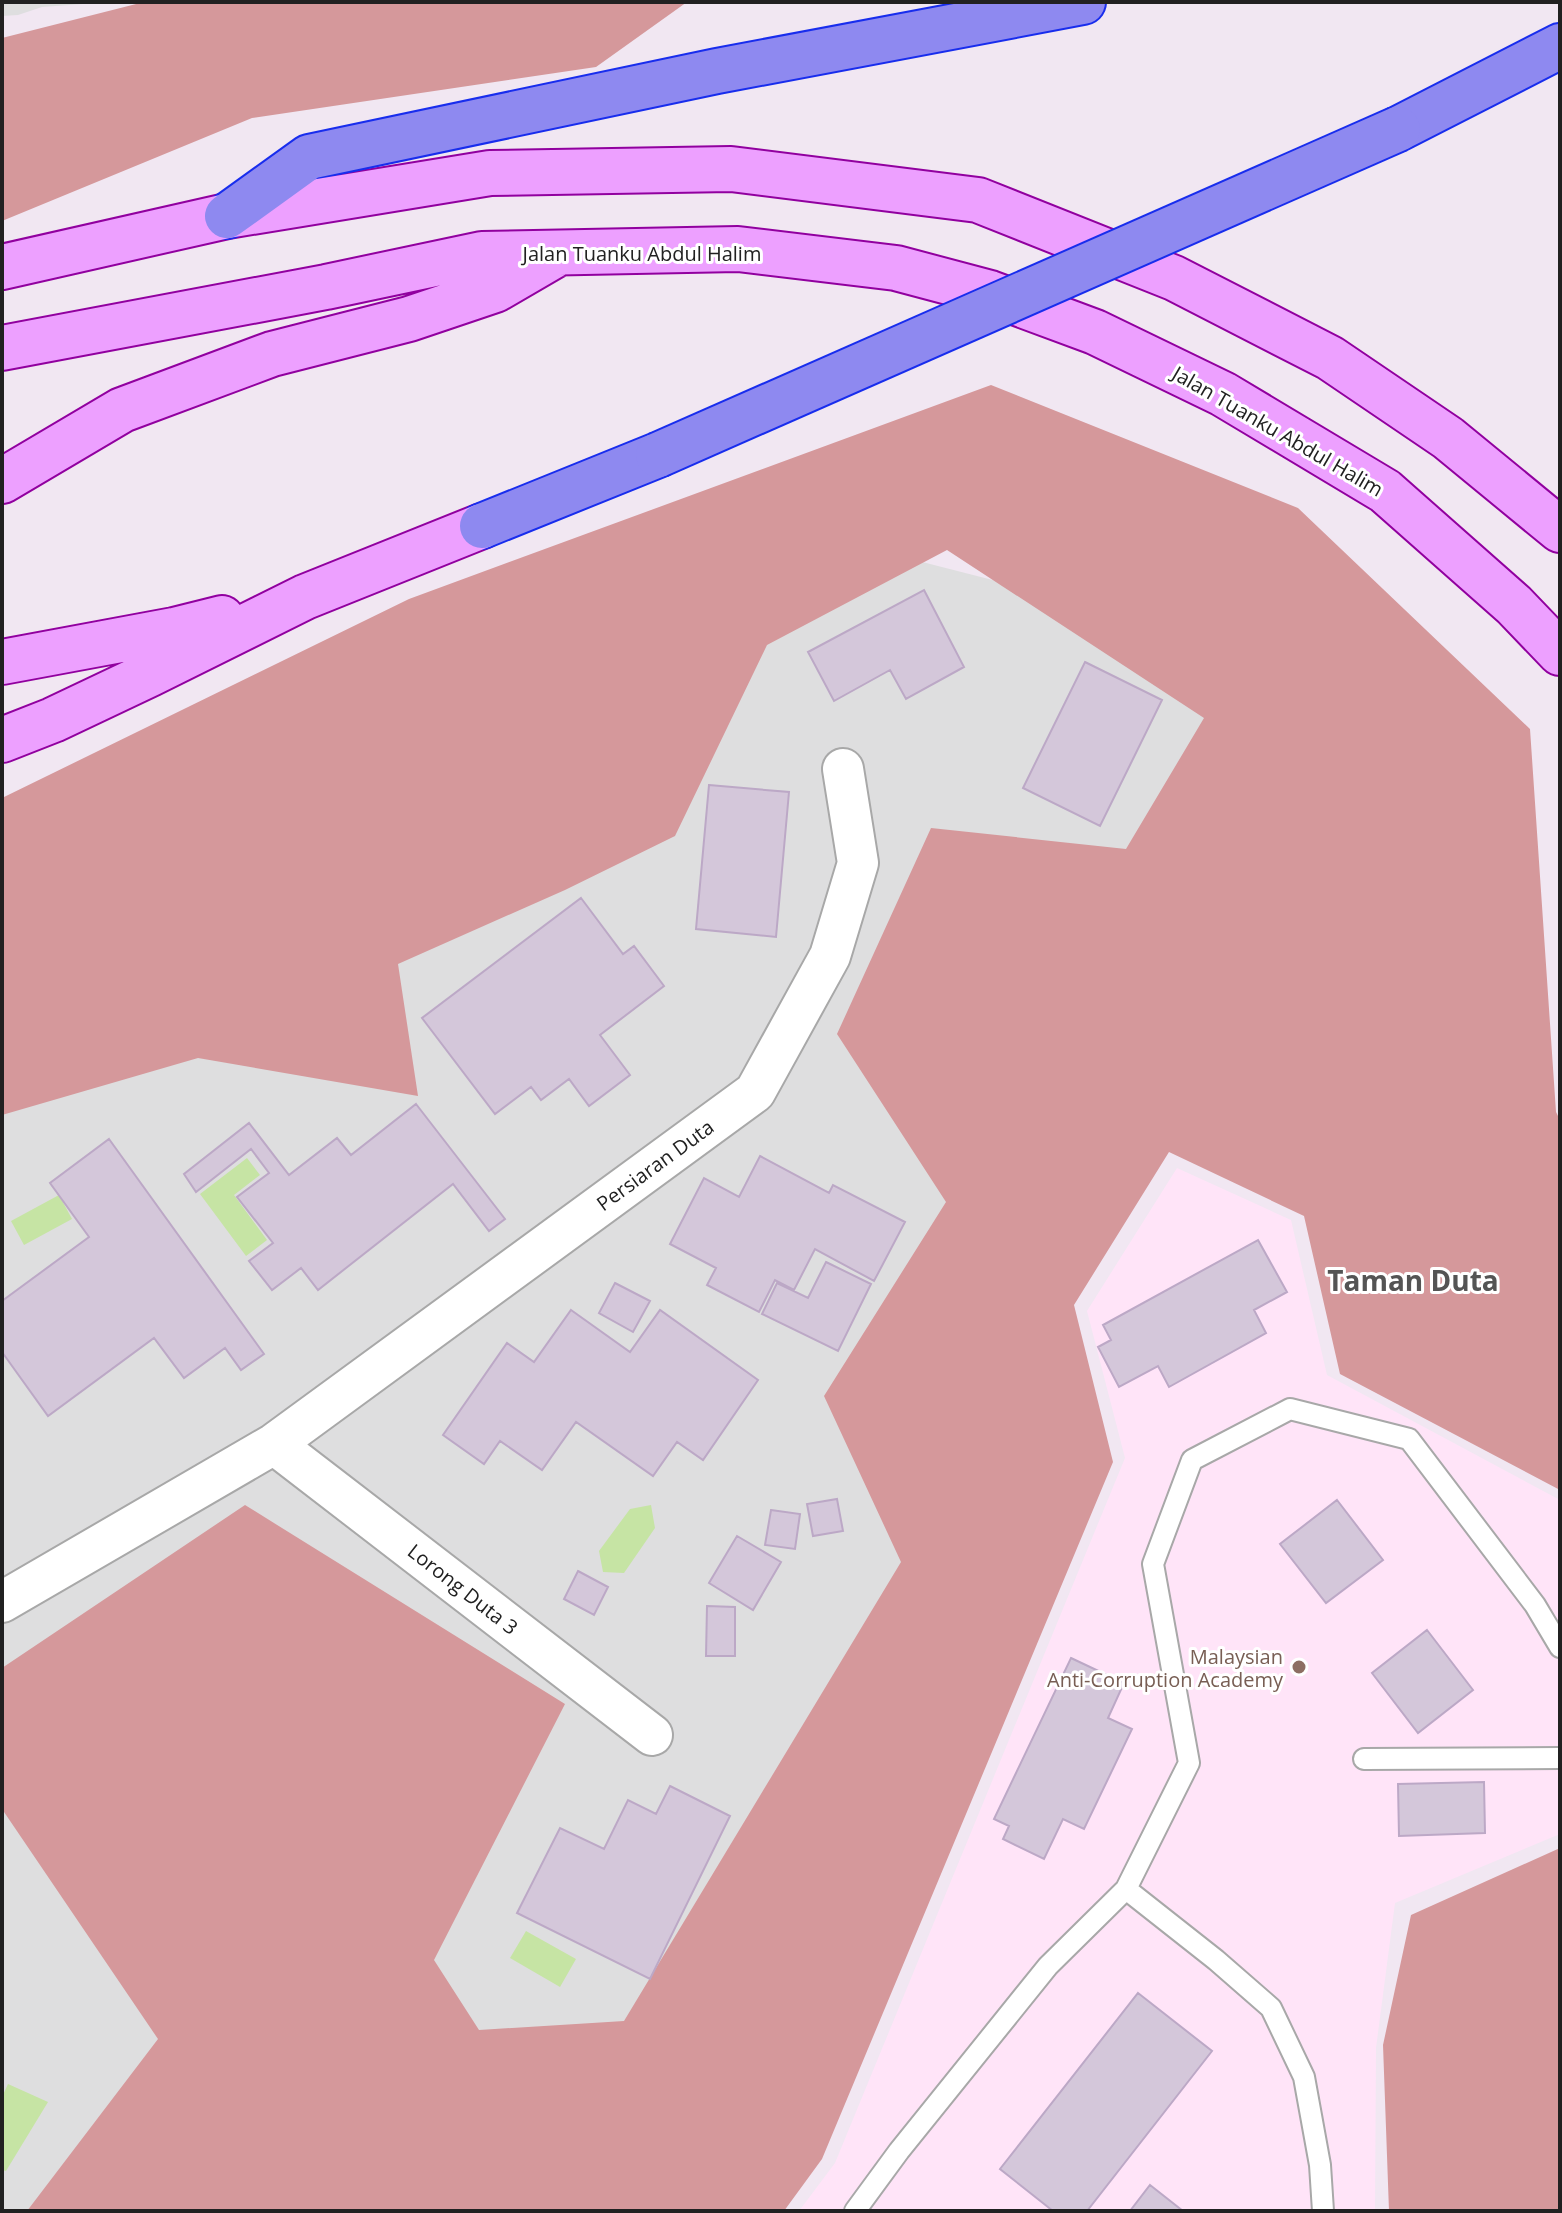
<svg xmlns="http://www.w3.org/2000/svg" width="1562" height="2213" viewBox="0 0 1562 2213" font-family="'Open Sans',sans-serif">
<style>
.residential{fill:#dededf}
.education{fill:#ffe4f8}
.forest{fill:#d5989b}
.water{fill:#c6e4a4}
.building{fill:#d4c7da;stroke:#bca8c6;stroke-width:2}
.lines{fill:none;stroke-linecap:round;stroke-linejoin:round}
.service-casing{stroke:#a8a8a8;stroke-width:24}
.minor-casing{stroke:#a8a8a8;stroke-width:44}
.primary-casing{stroke:#91009f;stroke-width:48}
.motorway-casing{stroke:#182ded;stroke-width:48}
.service{stroke:#fff;stroke-width:20}
.minor{stroke:#fff;stroke-width:40}
.primary{stroke:#eda0ff;stroke-width:44}
.motorway{stroke:#8e89f0;stroke-width:44}
.motorway-bridge-casing{stroke:#182ded;stroke-width:48;stroke-linecap:butt}
.motorway-bridge{stroke:#8e89f0;stroke-width:44}
.education-dot{fill:#8d6e63;stroke:#fff;stroke-width:3}
.labels{text-anchor:middle;dominant-baseline:central;stroke-width:6;stroke-linejoin:round;paint-order:stroke}
.street-label{font-size:20px;fill:#212121;stroke:#fff}
.education-label{font-size:20px;fill:#785e54;stroke:#fff;text-anchor:end}
.district-label{font-size:28px;font-weight:bold;fill:#545454;stroke:#fff}
</style>
<rect width="100%" height="100%" fill="#f1e7f2"/>
<!-- residential -->
<path class="residential" d="M2,2H110L42,7L18,15L2,16Z
M813,534L1199,633L1414,869L929,1346L894,1671L536,2211H2V882Z"/>
<!-- education -->
<path class="education" d="M1177,1168L1291,1220L1327,1375L1560,1500V1834L1395,1903L1376,2048L1375,2211H799L835,2163L1125,1458L1087,1311Z"/>
<!-- forest -->
<path class="forest" d="M144,2H687L596,67L252,118L2,221V38Z
M991,385L1298,508L1530,729L1556,1112L1560,1120V1490L1340,1374L1304,1216L1169,1152L1074,1305L1113,1462L822,2159L784,2211H27L158,2039L2,1809V1668L245,1505L565,1704L434,1960L479,2030L624,2021L901,1562L824,1396L946,1202L837,1034L931,828L1126,849L1204,718L947,550L767,645L675,836L565,890L398,964L418,1096L198,1058L2,1115V798L409,599Z
M1560,1848V2211H1389L1383,2045L1411,1915Z"/>
<!-- water -->
<path class="water" d="M247,1158L260,1175L234,1195L267,1240L246,1256L200,1194Z
M59,1195L72,1219L24,1245L11,1221Z
M651,1505L655,1528L624,1573L603,1572L599,1551L630,1509Z
M526,1931L576,1959L560,1987L510,1958Z
M8,2084L48,2102L6,2171L2,2170V2097Z"/>
<!-- building -->
<path class="building" d="M924,590L964,667L906,699L890,670L834,701L808,652Z
M1085,662L1162,700L1100,826L1023,788Z
M709,785L789,792L776,937L696,929Z
M581,898L623,954L634,946L664,986L600,1035L630,1075L589,1106L569,1079L541,1100L531,1087L495,1114L422,1018Z
M416,1104L505,1219L489,1231L453,1184L318,1290L301,1268L272,1290L249,1261L273,1243L237,1197L269,1173L251,1149L196,1192L184,1174L249,1123L289,1175L337,1138L351,1155Z
M109,1139L264,1354L241,1370L225,1348L184,1378L154,1338L48,1416L2,1352V1301L89,1237L50,1183Z
M760,1156L829,1193L833,1185L905,1222L874,1281L815,1249L794,1290L775,1280L759,1312L707,1285L716,1268L670,1244L704,1178L739,1197Z
M1258,1240L1287,1292L1254,1310L1266,1333L1169,1387L1158,1366L1119,1387L1098,1347L1111,1340L1103,1325Z
M826,1262L871,1284L838,1351L762,1314L777,1283L808,1298Z
M615,1283L650,1301L633,1332L599,1313Z
M571,1310L630,1352L660,1310L758,1380L703,1460L677,1442L653,1476L576,1422L542,1470L500,1441L484,1464L443,1435L507,1343L534,1362Z
M837,1499L843,1531L813,1536L807,1504Z
M1337,1500L1383,1560L1326,1603L1280,1544Z
M771,1510L800,1514L795,1549L765,1545Z
M737,1536L781,1562L753,1610L709,1583Z
M578,1571L608,1587L594,1615L564,1599Z
M707,1606L735,1607V1656H706Z
M1427,1630L1473,1690L1418,1733L1372,1673Z
M1071,1658L1124,1683L1108,1718L1132,1729L1084,1829L1063,1819L1044,1859L1003,1839L1009,1826L994,1819Z
M1484,1782L1485,1833L1399,1836L1398,1784Z
M670,1786L730,1816L650,1979L517,1913L560,1828L604,1849L628,1800L656,1814Z
M1138,1993L1212,2051L1087,2211H1053L1000,2169Z
M1150,2185L1183,2211H1130Z"/>
<g class="lines">
<!-- service casing -->
<g class="service-casing">
<path id="service" d="M1364,1759L1560,1758
M1126,1889L1189,1763L1153,1564L1192,1460L1290,1409L1409,1439L1535,1605L1560,1647
M855,2211L899,2151L1048,1966L1126,1889L1216,1960L1271,2008L1304,2077L1320,2165L1323,2211"/>
</g>
<!-- minor casing -->
<g class="minor-casing">
<path id="minor" d="M274,1444L652,1735
M2,1602L274,1444L755,1092L830,956L858,863L843,769"/>
</g>
<!-- primary casing -->
<g class="primary-casing">
<path id="primary" d="M2,267L227,216L490,173L731,169L978,200L1174,278L1330,358L1448,438L1560,530
M2,348L326,287L482,254L738,249L896,268L990,293L1095,332L1223,394L1385,491L1514,605L1560,653
M2,481L122,410L272,354L409,319L495,290L557,254
M2,662L174,630L222,618
M2,740L53,720L150,674L305,597L482,526"/>
</g>
<!-- motorway casing -->
<g class="motorway-casing">
<path id="motorway" d="M1398,129L1560,46
M227,216L309,157L717,71L1083,2
M482,526L658,455"/>
</g>
<!-- service -->
<use href="#service" class="service"/>
<!-- minor -->
<use href="#minor" class="minor"/>
<!-- primary -->
<use href="#primary" class="primary"/>
<!-- motorway -->
<use href="#motorway" class="motorway"/>
<!-- motorway-bridge casing -->
<g class="motorway-bridge-casing">
<path id="motorway-bridge" d="M658,455L1398,129"/>
</g>
<!-- motorway-bridge -->
<use href="#motorway-bridge" class="motorway-bridge"/>
</g>
<!-- markers -->
<circle class="education-dot" cx="1299" cy="1667" r="8"/>
<g class="labels">
<!-- street labels -->
<g class="street-label">
<text x="642" y="253">Jalan Tuanku Abdul Halim</text>
<text transform="translate(1278 431) rotate(30)">Jalan Tuanku Abdul Halim</text>
<text transform="translate(655 1165) rotate(-36)">Persiaran Duta</text>
<text transform="translate(463 1589) rotate(38)">Lorong Duta 3</text>
</g>
<!-- education labels -->
<g class="education-label">
<text x="1283" y="1656">Malaysian<tspan x="1283" dy="23">Anti-Corruption Academy</tspan></text>
</g>
<!-- district labels -->
<g class="district-label">
<text x="1413" y="1280">Taman Duta</text>
</g>
</g>
<!-- border -->
<rect width="1562" height="2213" fill="none" stroke="#212121" stroke-width="8"/>
</svg>
